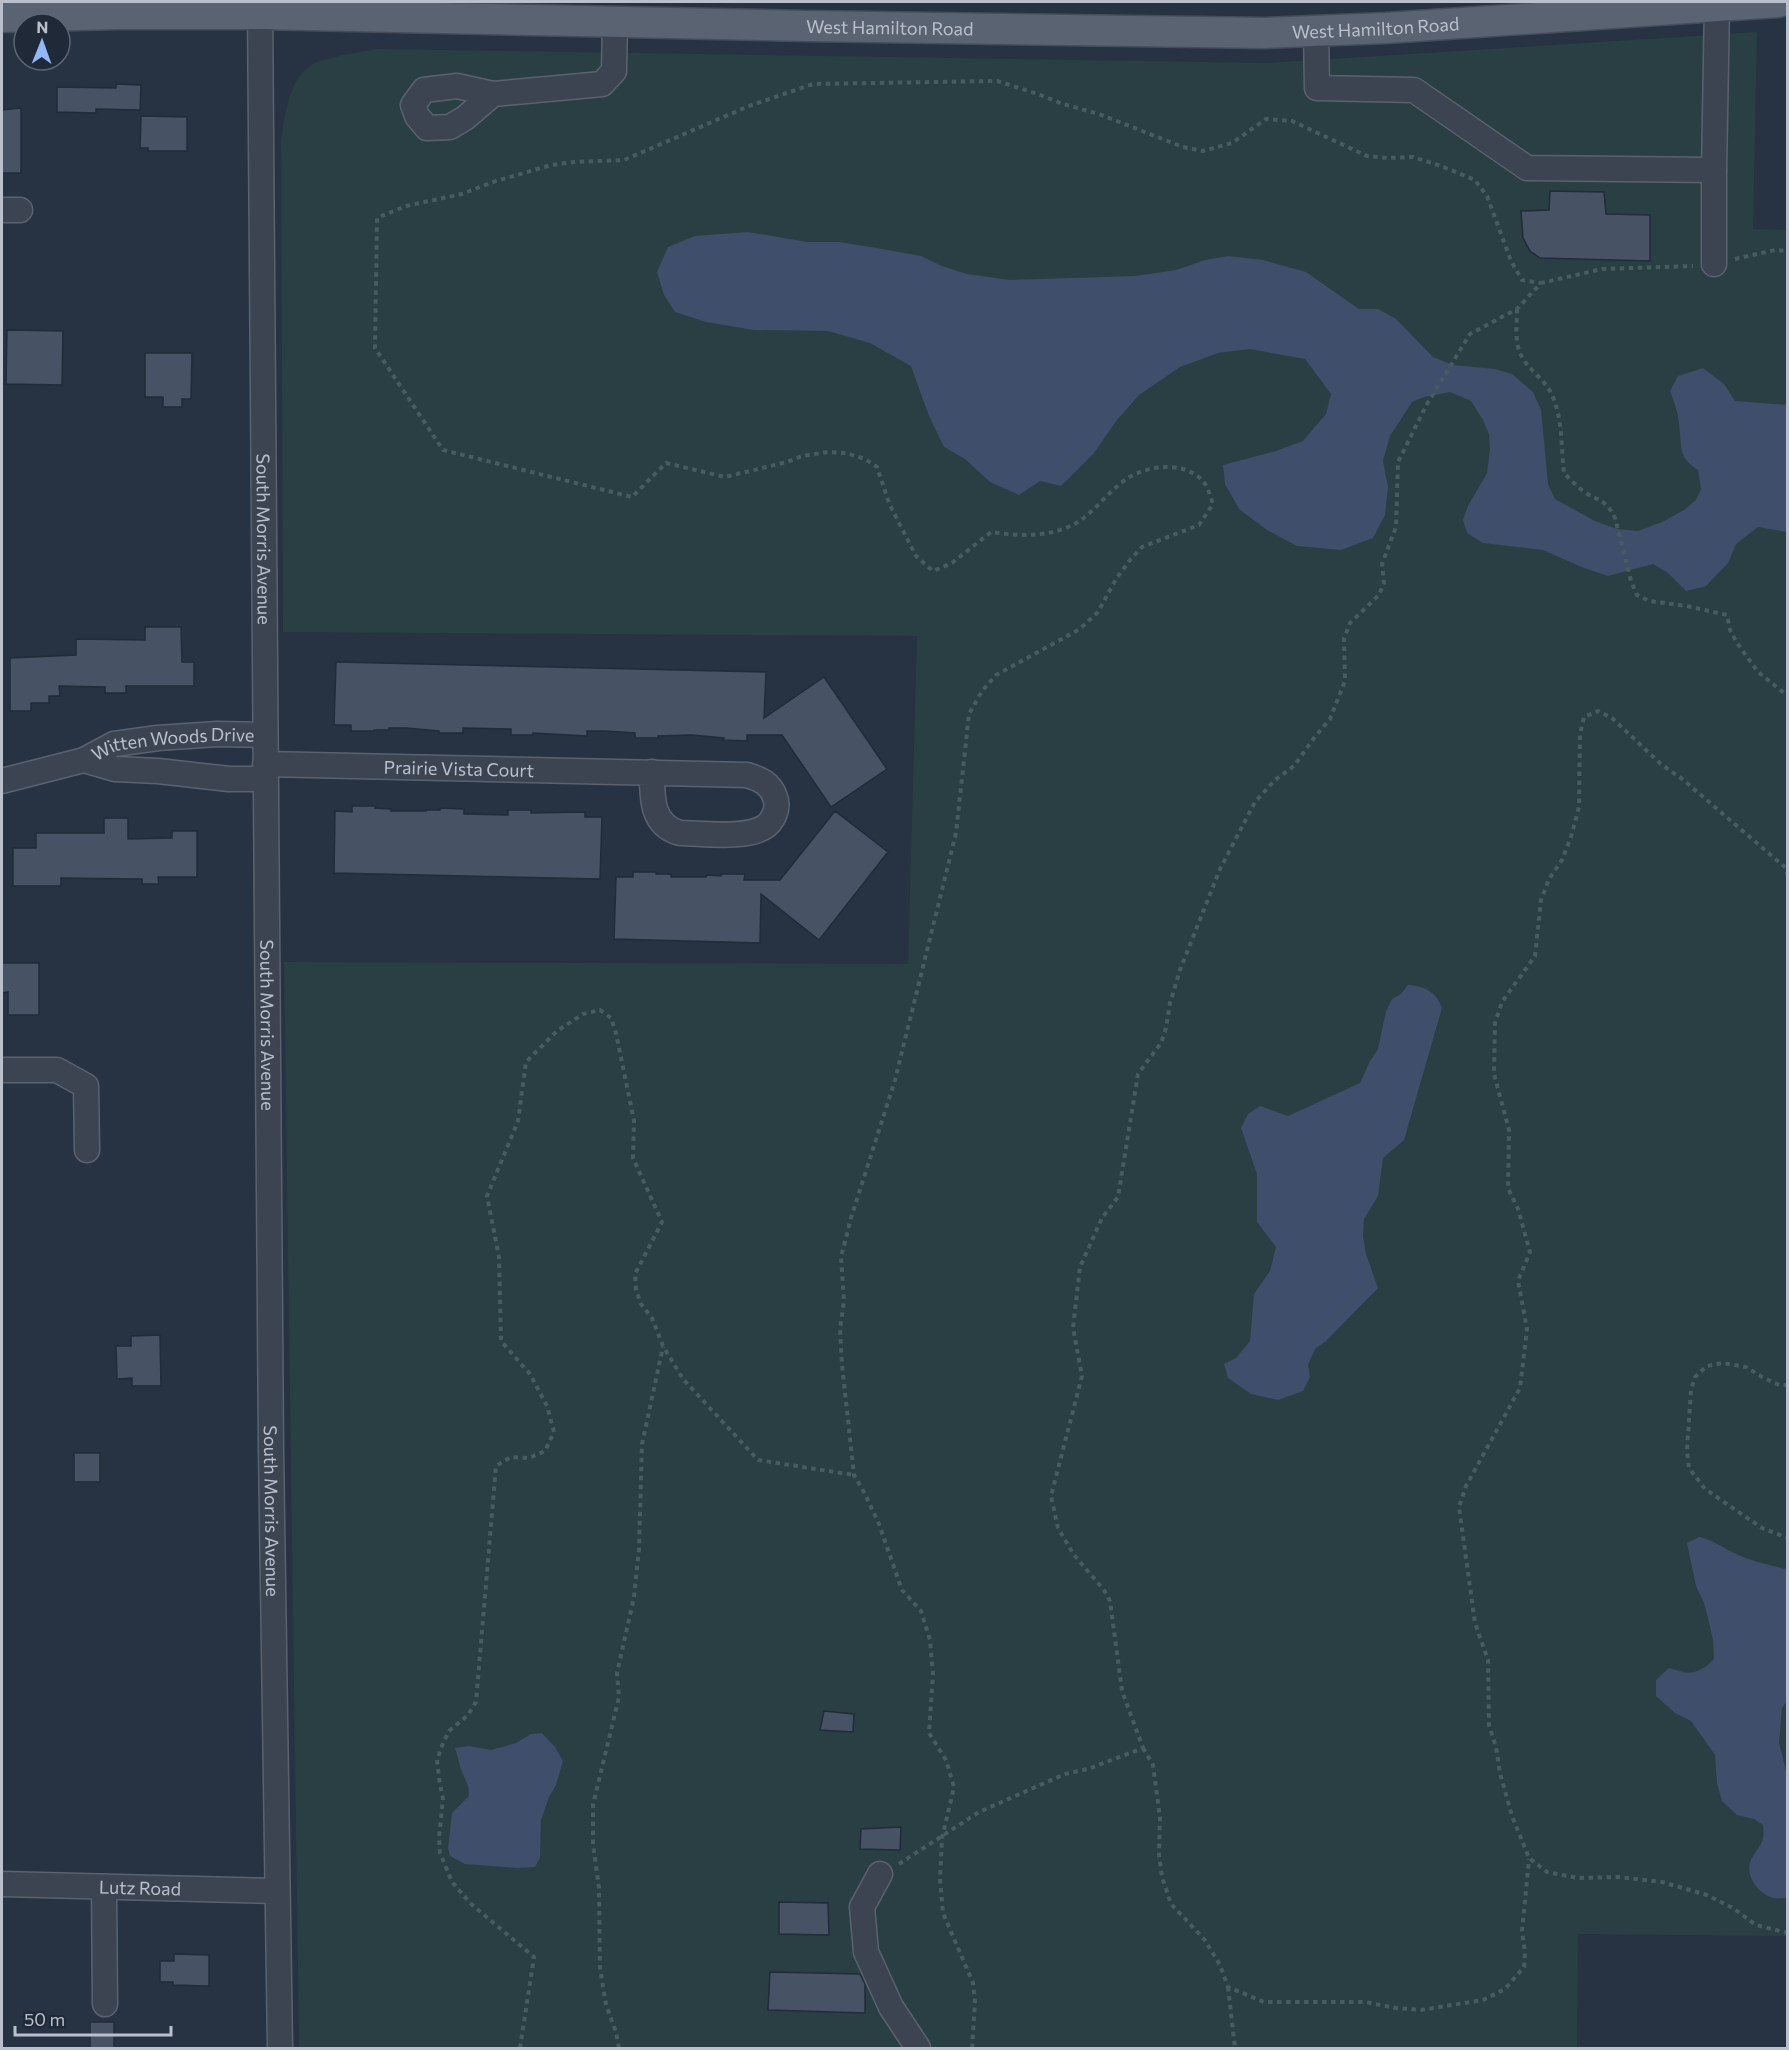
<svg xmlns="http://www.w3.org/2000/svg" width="1789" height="2050" viewBox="0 0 1789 2050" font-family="Commissioner,sans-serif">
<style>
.green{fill:#293f43}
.water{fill:#3e4e6b}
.building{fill:#475264;stroke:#222b3a;stroke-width:1.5}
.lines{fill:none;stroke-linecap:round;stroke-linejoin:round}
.minor-casing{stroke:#5a626f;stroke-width:27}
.major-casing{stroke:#454d5b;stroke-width:33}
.path{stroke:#485c60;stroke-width:4;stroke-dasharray:4.5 4.5;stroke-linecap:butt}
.minor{stroke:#3c4452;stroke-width:24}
.major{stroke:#5a6372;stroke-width:30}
.labels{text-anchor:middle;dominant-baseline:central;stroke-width:4.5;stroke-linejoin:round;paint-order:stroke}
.street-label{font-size:18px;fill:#b9c0cc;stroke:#202938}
</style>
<rect width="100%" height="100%" fill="#273242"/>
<!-- green -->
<path class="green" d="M1757,32L1753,229L1788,230L1787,1936L1578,1934L1577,2048H299L284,962L908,964L917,636L283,632L281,141C285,114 289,71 320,61C338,55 357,53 375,49L1268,63Z"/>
<!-- water -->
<path class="water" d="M748,232L807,242H839L877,248L921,256L942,266L967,274L1010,280L1135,276L1176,270L1205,260L1228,256L1263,260L1306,272L1359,309H1378L1396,319L1433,357L1453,365L1495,369L1512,374L1533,392L1541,410L1548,484L1555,499L1595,521L1617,529L1638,531L1662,522L1684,510L1696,500L1701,489L1698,470C1677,457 1682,445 1679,424C1678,412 1674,402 1670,391L1678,376L1703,368L1724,384L1735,401L1787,405V532L1758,527L1736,544L1728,563L1706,586L1686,591L1668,573L1653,564L1608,576L1584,568L1543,550L1483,543L1467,533L1463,520L1468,506L1487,473L1490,449L1489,434L1483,420L1471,401L1450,392L1424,397L1412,402L1390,436L1383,461L1388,487L1385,515L1373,538L1341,550L1297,546L1267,530L1239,509L1225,484L1223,465L1276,451L1303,441L1326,414L1331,394L1305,359L1250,349L1218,353L1180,367L1139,395L1117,420L1094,453L1061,486L1040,481L1019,495L990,482L965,459L944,447L929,416L911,366L870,343L828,331L754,330L706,322L675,312L664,295L657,272L668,247L695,236Z
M1408,985C1425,986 1436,992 1442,1008L1404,1140L1383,1158L1378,1196L1364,1219L1363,1236L1366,1254L1378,1288L1326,1341L1315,1349L1308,1365L1310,1377L1303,1391L1278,1400L1251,1394L1228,1378L1224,1364L1236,1358L1250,1341L1254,1294L1270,1271L1276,1247L1257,1222V1174L1241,1128L1248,1114L1260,1106L1288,1116L1360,1083L1370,1061L1378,1049L1386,1011L1392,999L1401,994Z
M1699,1537C1713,1540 1722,1547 1734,1553C1751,1561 1768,1565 1786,1569L1787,1577V1701L1782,1708L1779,1743L1787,1775V1898C1783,1898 1777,1899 1773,1898C1759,1894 1744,1876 1751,1860C1759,1844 1765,1846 1763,1825L1754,1819L1737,1815L1722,1801L1717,1784L1715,1755L1691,1721L1675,1713L1656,1696V1680L1669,1668C1690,1675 1698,1675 1714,1659L1713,1640L1709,1622L1704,1603L1696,1586L1687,1543Z
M542,1733L555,1747L563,1761L556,1785L549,1797L541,1820L540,1858L535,1867L517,1868L465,1864L450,1856L448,1848L452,1813L469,1796C469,1785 466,1781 462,1772C459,1765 458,1756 455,1748L469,1746L491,1750L516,1743L531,1734Z"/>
<!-- building -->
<path class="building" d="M116,84L141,85L140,110L96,109V113L57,112V87L116,88Z
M21,108V173H2V110Z
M141,116L187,117V151H148V148H140Z
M1550,191L1604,192L1606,214L1650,215V261L1540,258L1530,251L1523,238L1521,211L1549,210Z
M7,330L63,331L62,385L6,384Z
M145,353H192L191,399H182V407H163V397H145Z
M145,627H181L182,662H194V686H126V693H105V687L59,686L60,696H49V703H31V711H10V658L76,655V639L145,640Z
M336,662L766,672L764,718L824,677L887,769L831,807L782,735H747V741L723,740L724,738L691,735L658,736V738H635V733L605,731H587V736L533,733V735H511V729L463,728V733H439V731L406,728H389V730H374V731H351V725H334Z
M352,806H376L375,808L391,809V811H426V810H440V808L464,809V814L508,815V810H531V813L585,812V817H602L600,879L334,873L335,811L352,812Z
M835,811L888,852L819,940L761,894L760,943L614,939L616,877H633V872H656V874H671V877H706L707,875L721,876V874H745L744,880H780Z
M104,818H128V839L172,838V831H197V877H158L159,884H142V879L61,878V886H13V848H36V833H104Z
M2,963H39V1015H8V992L2,993Z
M160,1335L161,1386H132V1378L117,1379L116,1346H131V1336Z
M74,1453H100V1482H74Z
M824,1711L854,1714L853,1732L820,1730Z
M901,1827L900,1850L860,1849L861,1829Z
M779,1902L828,1903L829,1935L779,1934Z
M174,1954L209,1955V1986L173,1985V1982H160V1961H174Z
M770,1972L860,1974L865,1984V2013L768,2010Z
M90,2022H114V2049H90Z"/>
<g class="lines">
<!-- minor casing -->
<g class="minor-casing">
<g id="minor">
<path id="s1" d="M260,2L271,1450L280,2048"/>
<path d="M1316,31L1317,88L1414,90L1527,168L1714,170L1717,5"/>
<path d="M493,94L465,118L450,127L427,128L417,116L413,105L424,90L457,86L493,94L602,84L614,71L615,21"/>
<path d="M2,210H20"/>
<path d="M1714,264V170"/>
<path d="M84,760L115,769L158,771L229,779H265"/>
<path id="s2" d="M265,764L747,775C760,779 770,783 775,797C778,804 776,813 772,819C760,842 704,833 680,833C651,825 652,797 652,772"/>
<path id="s3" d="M2,781L84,760L114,744L158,738L217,734L265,735"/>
<path d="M2,1070H57L86,1086L87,1150"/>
<path d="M880,1874L862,1907L866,1952L891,2007L918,2048"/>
<path id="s4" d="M2,1884L277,1891"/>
<path d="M104,1887L105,2004"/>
</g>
</g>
<!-- major casing -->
<g class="major-casing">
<g id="major">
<path id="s5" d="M2,17L117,14H260L807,26L1265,33L1386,28L1778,2"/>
</g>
</g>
<!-- path -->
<path class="path" d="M1735,259L1775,250L1788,251
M1517,309C1517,325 1514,341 1521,355C1527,369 1545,379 1552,395C1563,419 1561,448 1564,473C1571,480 1578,488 1586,493C1601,502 1606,500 1615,518L1631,581L1637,595L1649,601L1687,606L1727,615L1730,630L1737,643L1758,672L1788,696
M1788,876L1786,868L1681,778L1662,765L1612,718L1598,711L1584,717L1580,735L1579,807L1571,837L1562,860L1549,879L1541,900L1535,956L1502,1002L1495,1023L1494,1074L1509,1130L1508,1188L1518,1209L1530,1252L1518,1281L1527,1329L1520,1388L1466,1486L1459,1507L1475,1623L1488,1660L1489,1725L1496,1747L1500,1773L1512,1816L1529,1858L1547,1872L1578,1878L1619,1877L1662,1882L1707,1895L1733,1908L1756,1925L1788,1933
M1788,1385H1779L1762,1377L1746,1367L1722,1363L1707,1366L1695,1377L1691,1390L1687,1450L1689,1468L1705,1489L1762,1528L1788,1538
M1143,1748L1153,1765L1160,1818L1159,1855L1162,1877L1171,1904L1204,1939L1220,1965L1228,1987L1264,2002H1365L1396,2008L1421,2010L1483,2000L1505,1989L1524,1967L1525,1953L1522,1931L1529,1859
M899,1864L979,1812L1065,1774L1088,1769L1143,1748L1122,1691L1110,1601L1104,1590L1074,1555L1058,1528L1051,1496L1082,1376L1073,1328L1080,1267L1102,1218L1118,1197L1138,1074L1161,1043L1166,1028L1170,1003L1180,970L1220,869L1255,802L1275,780L1294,766L1314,738L1330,719L1345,681L1344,639L1350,623L1379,595L1384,583L1382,564L1396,527L1398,462L1427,404L1470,334L1517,309L1541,283L1602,269L1693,266
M1228,1987L1235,2048
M520,2048L534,1957L470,1903L452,1882L440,1853L439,1837L443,1799L439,1778L437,1760L443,1743L449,1731L468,1715L476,1702L496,1466L511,1457L529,1458L545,1451L554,1432L547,1406L530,1374L501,1341L499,1257L487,1196L518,1121L526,1062L557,1031L583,1014L600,1010L611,1018L616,1033L634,1121L633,1158L662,1222L635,1274L636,1290L641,1304L652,1318L663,1346L683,1379L758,1460L854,1475
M619,2048L616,2032L606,2005L600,1968L599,1888L593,1844V1805L619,1697L617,1673L634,1597L639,1549L642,1444L663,1347
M972,2048L975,2002L973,1983L943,1913L940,1879L942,1838L954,1787L946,1760L929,1733L933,1674L930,1640L921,1611L902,1590L879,1524L864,1492L854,1475L842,1365L840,1329L844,1301L841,1257L851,1218L895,1080L956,833L969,714L982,691L996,675L1080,629L1098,612L1116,579L1130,560L1142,547L1199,525L1213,504C1211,498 1209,492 1207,487C1192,460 1150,464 1128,478C1109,490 1095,512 1076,523C1050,538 1019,536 991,532L952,563L933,571L916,556L889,503L877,467L865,459L846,453L828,452L802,456L787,462L725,477L666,463L632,497L443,450L375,348L377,218L406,206L462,194L493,182L551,165L574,162L624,160L749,106L813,84L997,81L1038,94L1063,104L1099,114L1183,147L1203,151L1232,143L1266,119L1292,121L1367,156L1388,158L1413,157L1441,166L1475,180L1487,196L1511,261L1522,280L1541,283"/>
<!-- minor -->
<use href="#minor" class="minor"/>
<!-- major -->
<use href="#major" class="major"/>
</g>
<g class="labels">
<!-- street labels -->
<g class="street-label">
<text stroke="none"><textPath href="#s5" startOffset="888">West Hamilton Road</textPath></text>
<text stroke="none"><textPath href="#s5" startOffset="1374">West Hamilton Road</textPath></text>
<text stroke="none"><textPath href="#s1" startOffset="537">South Morris Avenue</textPath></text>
<text stroke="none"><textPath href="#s3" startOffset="177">Witten Woods Drive</textPath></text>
<text stroke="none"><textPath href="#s2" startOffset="194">Prairie Vista Court</textPath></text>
<text stroke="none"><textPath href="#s1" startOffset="1023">South Morris Avenue</textPath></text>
<text stroke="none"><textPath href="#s1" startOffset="1509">South Morris Avenue</textPath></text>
<text stroke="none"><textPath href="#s4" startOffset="138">Lutz Road</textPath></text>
</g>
</g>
<!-- border -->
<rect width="1789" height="2050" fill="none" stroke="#b9c0cc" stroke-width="6"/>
<!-- north arrow -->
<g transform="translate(42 42) rotate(1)"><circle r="28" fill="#202938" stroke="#5d6573" stroke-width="1.5"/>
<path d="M0-4.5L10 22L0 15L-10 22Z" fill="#93b6f6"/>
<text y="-9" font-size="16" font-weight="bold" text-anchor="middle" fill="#b9c0cc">N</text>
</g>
<!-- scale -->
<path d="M15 2026v9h156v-9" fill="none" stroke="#b9c0cc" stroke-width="3"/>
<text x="24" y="2026" font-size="18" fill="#b9c0cc" stroke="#202938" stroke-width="4.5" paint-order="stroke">50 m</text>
</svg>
